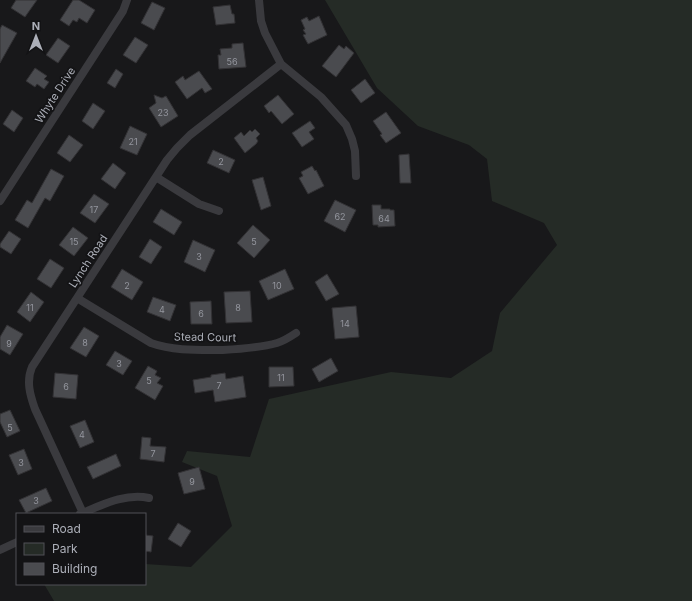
<svg xmlns="http://www.w3.org/2000/svg" width="692" height="601" viewBox="0 0 692 601" font-family="Inter,sans-serif">
<style>
.green{fill:#252b26}
.building{fill:#4a4b4f;stroke:#333235}
.lines{fill:none;stroke-linecap:round;stroke-linejoin:round}
.minor{stroke:#3a3a3e;stroke-width:8}
.labels{text-anchor:middle;dominant-baseline:central;stroke-width:3.5;stroke-linejoin:round;paint-order:stroke}
.number-label{font-size:9px;fill:#94969e}
.street-label{font-size:11px;fill:#acafb8;stroke:#131315}
</style>
<rect width="100%" height="100%" fill="#18181a"/>
<!-- green -->
<path class="green" d="M325,0H692V601H54L44,584H145V564L191,567L232,526L217,476L182,462L187,451L250,457L269,399L391,372L451,378L492,351L500,313L557,245L544,223L492,201L487,159L469,145L418,126L377,88Z"/>
<!-- building -->
<path class="building" d="M16,0H37L25,17L11,8Z
M73,0H79L95,10L87,23L79,18L77,22L73,20L69,26L60,20Z
M152,2L165,8L154,30L141,23Z
M230,5L232,14H234L235,23L216,25L213,7Z
M319,16L327,35L308,44L303,35L306,34L303,30L305,29L301,20L307,17L309,21Z
M2,25L17,33L0,63V29Z
M135,37L148,45L136,63L123,55Z
M58,38L70,46L58,63L46,55Z
M243,43L246,67L219,69L218,55H221L220,49L232,48V44Z
M339,45L344,49L346,46L354,53L336,77L322,66Z
M35,68L47,76L44,79L49,82L44,89L37,84L35,87L26,81Z
M116,69L123,74L115,88L107,83Z
M199,71L212,89L205,93L202,88L187,99L175,82L183,76L185,80Z
M365,79L375,93L361,103L351,90Z
M154,95L162,98L166,96L178,116L161,127L149,108L156,103Z
M278,95L294,114L282,124L271,111L269,113L264,106Z
M93,103L105,111L93,129L82,121Z
M12,110L23,118L14,132L3,124Z
M386,112L401,133L386,143L380,135L382,134L373,121Z
M310,121L315,128L309,132L314,139L302,147L292,133Z
M130,126L147,134L137,155L120,148Z
M255,129L260,134L256,138L258,141L256,144L245,153L234,138L241,132L244,136L250,130L252,132Z
M69,135L83,145L70,162L57,153Z
M213,150L235,160L229,173L207,163Z
M409,154L411,183H400L399,155Z
M113,163L126,173L115,189L101,179Z
M312,166L315,171L316,170L324,186L308,194L299,178L303,176L301,172Z
M51,169L64,176L50,201L45,198L28,228L15,220L27,200L32,203Z
M263,177L271,206L261,210L252,180Z
M94,194L109,204L95,223L80,213Z
M335,200L356,210L345,232L324,221Z
M372,205H381V209H390V210H394L395,226L378,227V225H373Z
M161,209L182,222L174,235L153,222Z
M253,225L270,240L254,258L237,243Z
M73,227L88,238L74,256L59,245Z
M9,231L21,239L11,254L0,247V244Z
M150,239L162,247L151,264L139,257Z
M193,240L215,250L205,272L184,262Z
M50,259L64,268L51,288L37,279Z
M122,269L143,282L132,300L111,287Z
M285,269L294,289L268,300L259,281Z
M327,274L339,294L326,301L315,282Z
M250,291L252,322L226,323L224,292Z
M31,292L44,302L30,322L17,312Z
M153,297L176,305L170,321L147,312Z
M211,301L212,324H191L190,302Z
M356,306L359,337L335,339L332,308Z
M7,325L23,334L10,355L0,349V337Z
M84,327L99,336L86,357L70,348Z
M115,351L132,361L123,375L106,365Z
M331,358L338,371L319,382L312,369Z
M148,366L157,371L155,375L161,378L157,383L163,386L155,400L135,388Z
M269,367H293L294,386L269,387Z
M55,373L78,375L76,399L53,397Z
M225,373L226,379L243,376L246,397L215,402L213,390L195,393L193,380L211,377V375Z
M10,410L20,431L7,437L0,422V414Z
M85,420L94,442L80,448L70,426Z
M142,437L151,438L150,446L166,447L164,462L140,459Z
M24,449L32,469L18,475L9,455Z
M116,454L121,466L93,479L87,467Z
M199,467L205,489L184,494L178,473Z
M46,488L52,501L26,513L19,500Z
M178,523L191,531L181,547L168,539Z
M145,535L153,536L151,552L145,551Z"/>
<g class="lines">
<!-- minor -->
<path class="minor" d="M259,0L261,21L265,33L281,64L321,97L346,125L352,139L355,151L356,176
M156,177L199,204L219,211
M0,201L123,11L127,0
M77,298L151,343C173,351 198,350 222,350C240,349 259,348 277,343C284,341 290,337 296,333
M83,513L35,409C30,395 26,381 32,367L167,160L177,148L190,135L281,64
M80,514C102,505 125,493 149,498
M0,550L17,542"/>
</g>
<g class="labels">
<!-- number labels -->
<g class="number-label">
<text x="232" y="61">56</text>
<text x="163" y="112">23</text>
<text x="133" y="141">21</text>
<text x="221" y="161">2</text>
<text x="94" y="209">17</text>
<text x="340" y="216">62</text>
<text x="384" y="218">64</text>
<text x="74" y="241">15</text>
<text x="254" y="241">5</text>
<text x="199" y="256">3</text>
<text x="127" y="285">2</text>
<text x="277" y="285">10</text>
<text x="30" y="307">11</text>
<text x="238" y="307">8</text>
<text x="162" y="309">4</text>
<text x="201" y="313">6</text>
<text x="345" y="323">14</text>
<text x="85" y="342">8</text>
<text x="9" y="343">9</text>
<text x="119" y="363">3</text>
<text x="281" y="377">11</text>
<text x="149" y="380">5</text>
<text x="219" y="385">7</text>
<text x="66" y="386">6</text>
<text x="10" y="427">5</text>
<text x="82" y="434">4</text>
<text x="153" y="453">7</text>
<text x="21" y="462">3</text>
<text x="192" y="481">9</text>
<text x="36" y="500">3</text>
</g>
<!-- street labels -->
<g class="street-label">
<text transform="translate(55 95) rotate(-57)">Whyte Drive</text>
<text transform="translate(88 261) rotate(-57)">Lynch Road</text>
<text transform="translate(205 337) rotate(1)">Stead Court</text>
</g>
</g>
<!-- legend -->
<rect x="16" y="513" width="130" height="72" fill="#131315" stroke="#505156"/>
<rect x="24" y="526" width="20" height="6" fill="#3a3a3e" stroke="#505156"/>
<text x="52" y="533" font-size="12" fill="#acafb8">Road</text>
<rect x="24" y="543" width="20" height="12" fill="#252b26" stroke="#505156"/>
<text x="52" y="553" font-size="12" fill="#acafb8">Park</text>
<rect x="24" y="563" width="20" height="12" fill="#4a4b4f" stroke="#505156"/>
<text x="52" y="573" font-size="12" fill="#acafb8">Building</text>
<!-- north arrow -->
<g transform="translate(36 36)" stroke="#131315" stroke-width="3" paint-order="stroke">
<path d="M0-3L7 15L0 10L-7 15Z" fill="#acafb8"/>
<text y="-6" font-size="11" font-weight="bold" text-anchor="middle" fill="#acafb8">N</text>
</g>
</svg>
